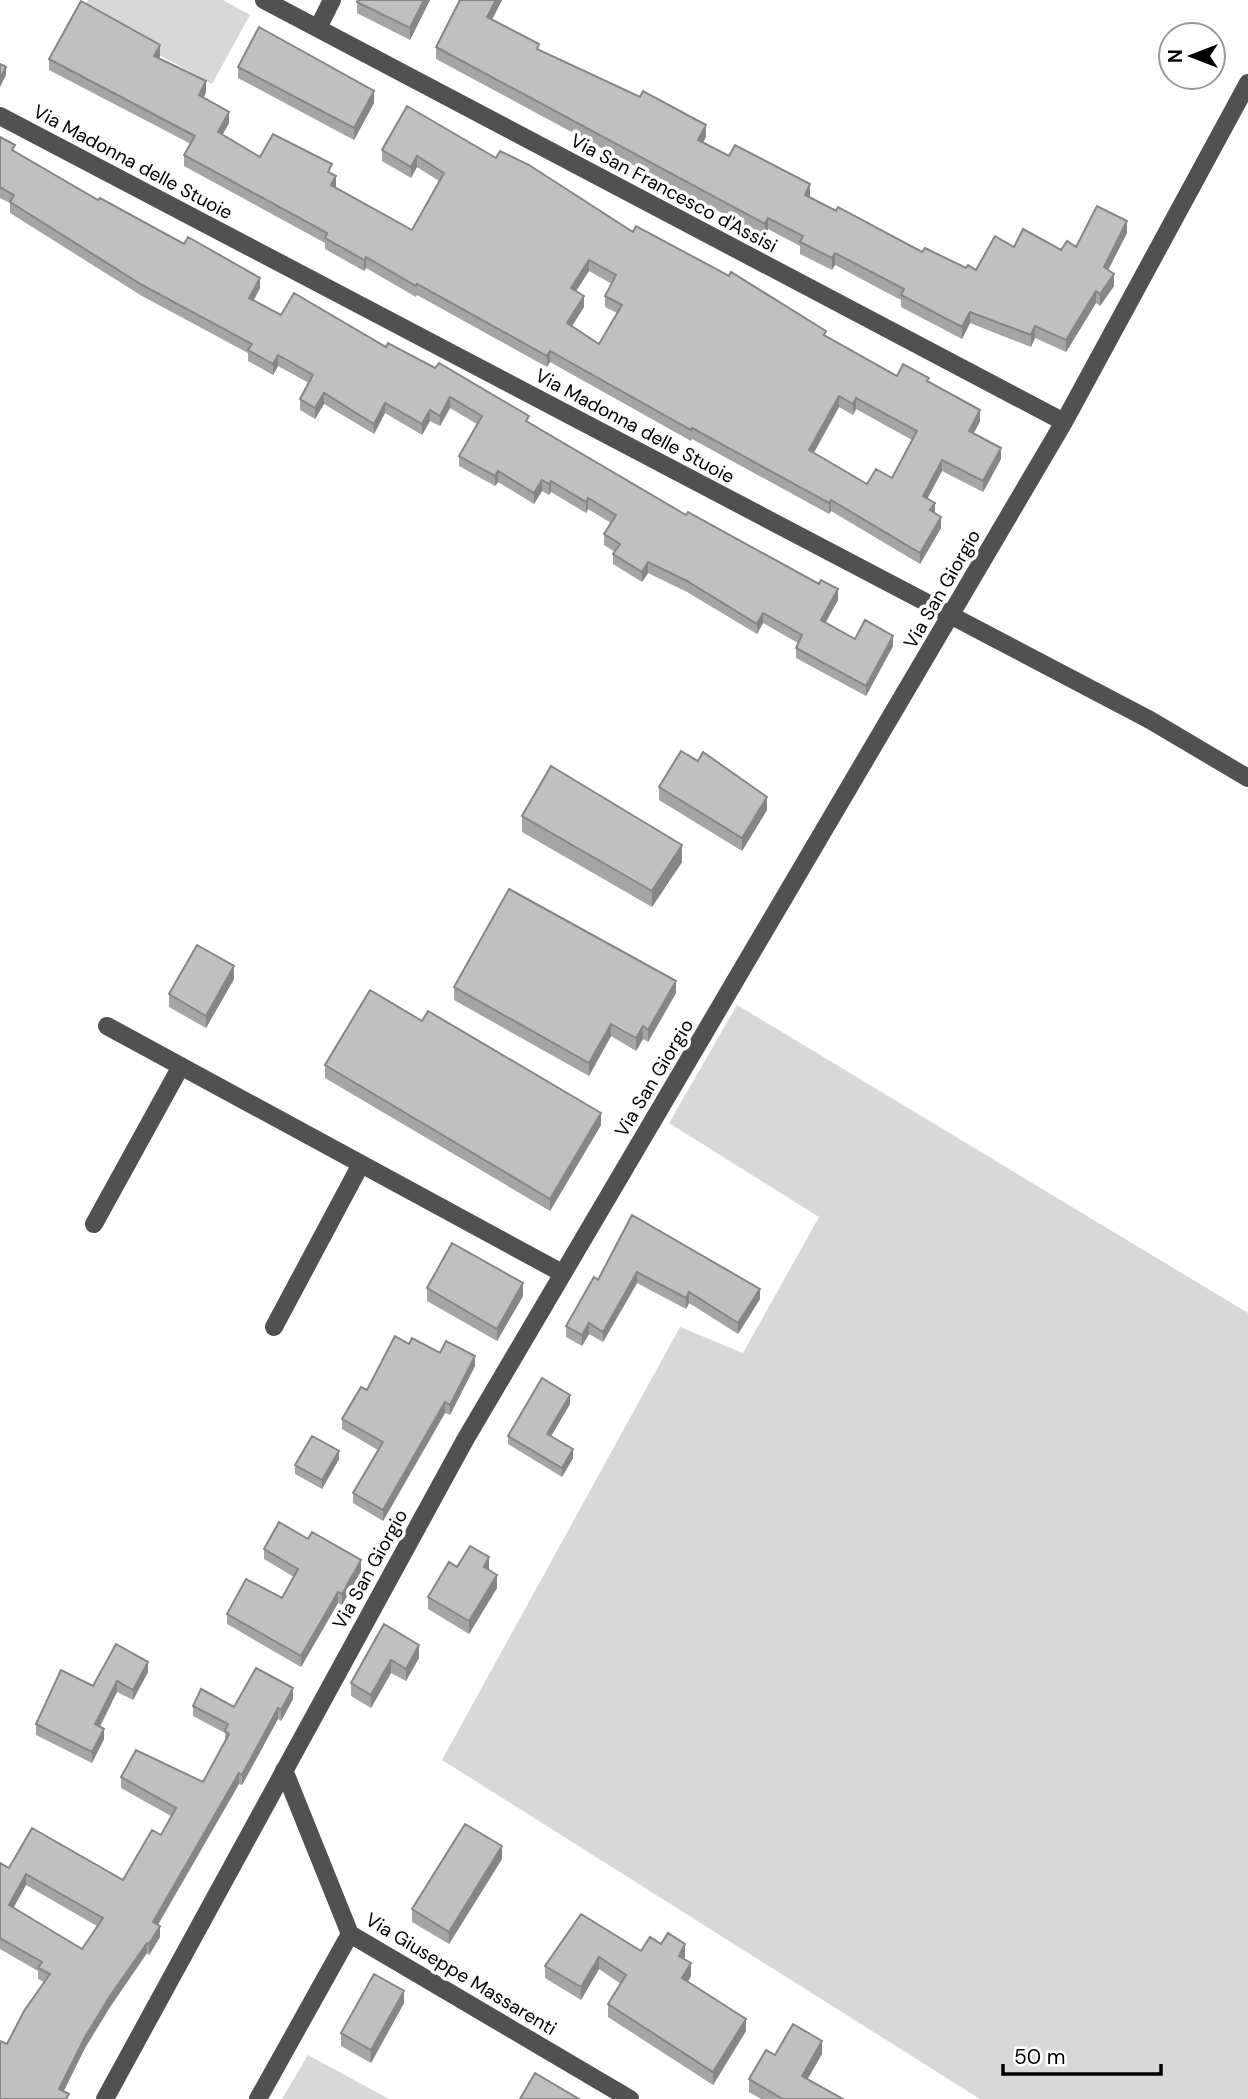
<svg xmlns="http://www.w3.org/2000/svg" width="1248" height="2099" viewBox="0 0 1248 2099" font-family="'DM Sans',sans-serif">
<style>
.green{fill:#d8d8d8}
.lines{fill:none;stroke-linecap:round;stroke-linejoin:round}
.minor{stroke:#515151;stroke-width:18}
.wall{fill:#a5a5a5;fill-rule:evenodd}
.shaded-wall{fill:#868686}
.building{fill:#c0c0c0;stroke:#868686;stroke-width:2;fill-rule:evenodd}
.labels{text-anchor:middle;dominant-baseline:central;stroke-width:7;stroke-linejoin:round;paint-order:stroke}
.street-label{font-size:19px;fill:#000;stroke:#fff}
</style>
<rect width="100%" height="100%" fill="#fff"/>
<!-- green -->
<path class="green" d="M88,0H223L250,15L212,84L81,12Z
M737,1005L1248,1313V2099H980L442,1760L680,1327L743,1353L819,1217L669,1123Z
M308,2055L389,2099H282Z"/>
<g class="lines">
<!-- minor -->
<path class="minor" d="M264,0L1064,422
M318,28L332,0
M0,116L1150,720L1248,778
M107,1026L562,1273
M94,1224L181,1066
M274,1327L361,1164
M284,1770L350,1934L630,2099
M105,2099L465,1440L1064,422L1248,83
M258,2099L350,1934"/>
</g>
<!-- wall -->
<path class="wall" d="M430,0L410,40L357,13V2Z
M502,0L492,20L539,50L706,137L703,142L729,156L810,196V197L922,252L966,268L976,270L1014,247L1061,250L1076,247L1127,233L1108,270L1114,286L1100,306L1096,303L1066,352L1035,338L1031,347L970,323L962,339L901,307V300L835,265L832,270L800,254V246L768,229L765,236L436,59V47Z
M160,56L159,58L206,92L204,98L229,123L222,135L260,157L332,174L335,187L412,230L439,181L417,167L411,178L382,161V150L496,158L897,376L929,382L980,421L974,433L1001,459L983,492L942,471L927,498L941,528L920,564L831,511L829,514L692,439L691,441L550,362L547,367L417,295L416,297L366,268L364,271L325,249V243L184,166V155L191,144L49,70V59ZM589,271L612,284L605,296V307L617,313L599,344L572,326L584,307L576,291ZM839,407L853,415L856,409L912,440L892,478L867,484L814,453Z
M238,67L374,103L354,140L238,78Z
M0,137L15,151L98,200L260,288L254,300L281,315L386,347L529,422L686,515L838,600L825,623L855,639L893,646L866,696L796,658V648L798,643L763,623L757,634L687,592L648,573L642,582L613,564V554L615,552L604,545V534L611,523L588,509L586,513L551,492L549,495L542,491L534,504L498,482L495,486L459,466V456L477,424L450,408L440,426L430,421L422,435L385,413L374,434L324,404L315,419L300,410V399L309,383L278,366L273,375L248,361V353L142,296L10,213V203L0,198Z
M659,787L767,810L742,851L659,800Z
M522,816L682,862L652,907L522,832Z
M234,979L206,1028L169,1007V994Z
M454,987L676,993L648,1042L643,1039L636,1051L611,1036L589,1076L454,1000Z
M422,1021L601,1125L550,1211L325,1078V1065Z
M632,1215L760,1299L738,1334L689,1303L686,1309L637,1283L603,1342L589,1334L582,1346L566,1337V1326L598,1280Z
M427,1288L523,1296L497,1341L427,1301Z
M440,1353L475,1366L450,1415L445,1413L383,1521L353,1503V1493L378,1450L342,1429V1419L367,1390Z
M570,1404L551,1436L573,1458L562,1477L508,1444V1436Z
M339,1459L322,1489L295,1474V1465Z
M264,1549L361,1571L342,1605L338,1603L301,1667L227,1624V1614L282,1598L294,1577L264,1559Z
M457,1567L489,1570L497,1588L469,1634L428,1609V1597Z
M384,1624L419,1658L406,1681L391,1673L371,1708L351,1696V1683Z
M148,1672L133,1700L117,1692L100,1727L104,1739L92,1763L36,1735V1724L93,1686Z
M293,1699L281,1721L278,1719L242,1785L239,1784L158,1925L160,1937L149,1955L147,1953L110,2007L85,2048L63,2091L69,2099L7,2044L44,1982L38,1979V1971L0,1949V1863L9,1868L123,1880L161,1835L171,1816L121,1788V1777L203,1782L225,1742V1733L193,1716V1706L234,1707ZM26,1885L97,1926L82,1949L13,1908Z
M502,1859L449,1944L412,1922V1909Z
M661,1944L685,1957L684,1959L691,1976L688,1982L746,2031L713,2085L608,2017V2004L621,1984L599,1969L581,2000L545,1978V1966L641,1951Z
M404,2003L371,2063L341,2046V2033Z
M822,2054L807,2079L843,2099H761L749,2092V2079L775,2055Z"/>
<!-- shaded-wall -->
<path class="shaded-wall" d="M424,0H430L410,40V28Z
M496,0H502L487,29V17Z
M160,45V56L154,67V56Z
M6,67V75L0,87V79Z
M206,81V92L199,106V95Z
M374,91V103L354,140V128Z
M229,112V123L218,143V132Z
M706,125V137L698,151V140Z
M417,156V167L411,178V167Z
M336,176V187L331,196V185Z
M810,184V196L805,206V195Z
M768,218V229L765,236V224Z
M1127,221V233L1104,278V267Z
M835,253V265L832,270V258Z
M366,257V268L364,271V260Z
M589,260V271L571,299V288Z
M1114,274V286L1100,306V294Z
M260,278V288L249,308V298Z
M1096,291V303L1066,352V340Z
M584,296V307L567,334V323Z
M970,312V323L962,339V327Z
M1035,326V338L1031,347V335Z
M550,351V362L547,367V356Z
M278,355V366L273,375V364Z
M324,393V404L315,419V408Z
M839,396V407L809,461V450Z
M450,397V408L440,426V416Z
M856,398V409L853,415V404Z
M385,403V413L374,434V424Z
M430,410V421L422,435V424Z
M980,410V421L969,442V431Z
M1001,448V459L983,492V481Z
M942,460V471L923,507V496Z
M498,471V482L495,486V476Z
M542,480V491L534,504V493Z
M551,481V492L549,495V484Z
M588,498V509L586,513V502Z
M831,500V511L829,514V503Z
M935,503V514L930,510Z
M941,517V528L920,564V553Z
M648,562V573L642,582V572Z
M838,589V600L821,631V620Z
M763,613V623L757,634V624Z
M893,636V646L866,696V686Z
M767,797V810L742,851V838Z
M682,845V862L652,907V891Z
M234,966V979L206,1028V1016Z
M676,981V993L648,1042V1030Z
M611,1024V1036L589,1076V1063Z
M643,1026V1039L636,1051V1038Z
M601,1113V1125L550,1211V1199Z
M637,1272V1283L603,1342V1332Z
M523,1283V1296L497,1341V1329Z
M760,1289V1299L738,1334V1323Z
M689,1292V1303L686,1309V1298Z
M589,1323V1334L582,1346V1335Z
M475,1356V1366L450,1415V1405Z
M570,1395V1404L547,1443V1434Z
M445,1402V1413L383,1521V1510Z
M573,1449V1458L562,1477V1468Z
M339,1451V1459L322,1489V1480Z
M489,1557V1570L484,1567Z
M361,1560V1571L342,1605V1594Z
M497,1575V1588L469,1634V1621Z
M338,1592V1603L301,1667V1656Z
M419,1645V1658L406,1681V1669Z
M391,1660V1673L371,1708V1695Z
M148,1662V1672L133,1700V1690Z
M117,1681V1692L95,1735V1724Z
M293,1688V1699L281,1721V1710Z
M278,1708V1719L242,1785V1775Z
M104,1729V1739L92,1763V1752Z
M239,1773V1784L153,1933V1922Z
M502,1846V1859L449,1944V1932Z
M26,1874V1885L9,1916V1905Z
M160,1926V1937L149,1955V1944Z
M147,1943V1953L110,2007L85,2048L60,2099L59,2089L85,2037L110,1996Z
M685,1944V1957L679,1968V1956Z
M599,1957V1969L581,2000V1987Z
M691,1963V1976L682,1991V1978Z
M404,1991V2003L371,2063V2050Z
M746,2019V2031L713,2085V2072Z
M822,2041V2054L802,2089V2076Z"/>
<!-- building -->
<path class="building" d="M358,0H424L410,28L357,2Z
M460,0H496L487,17L539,44L537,49L640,97L643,91L706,125L698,140L729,156L735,145L810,184L805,195L836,211L838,207L922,252L925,248L966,268L968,265L976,270L995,236L1014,247L1023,229L1061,250L1067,241L1076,247L1097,206L1127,221L1104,267L1114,274L1100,294L1096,291L1066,340L1035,326L1031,335L970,312L962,327L901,295L904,289L835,253L832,258L800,242L803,236L768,218L765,224L436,47Z
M81,1L160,45L154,56L206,81L199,95L229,112L218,132L260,157L273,134L332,164L328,172L336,176L331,185L412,230L444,173L417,156L411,167L382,150L407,106L496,158L500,151L529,165L633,232L636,226L729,276L731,272L826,331L824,335L897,376L903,364L929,378L927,381L980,410L969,431L1001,448L983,481L942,460L923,496L935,503L930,510L941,517L920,553L831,500L829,503L692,428L691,430L550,351L547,356L417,284L416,286L366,257L364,260L325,238L327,233L184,155L195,136L49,59ZM589,260L616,275L605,296L622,305L599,344L567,323L584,296L571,288ZM839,396L853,404L856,398L917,431L892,478L876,469L867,484L809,450Z
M259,27L374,91L354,128L238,67Z
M0,64L6,67L0,79Z
M0,137L15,145L12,150L98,200L100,198L184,244L188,237L260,278L249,298L281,315L294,293L386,347L388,343L435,368L439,363L529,416L526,421L686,515L688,512L819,584L821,580L838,589L821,620L855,639L865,620L893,636L866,686L796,648L802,635L763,613L757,624L687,581L648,562L642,572L613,554L620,544L604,534L616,515L588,498L586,502L551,481L549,484L542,480L534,493L498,471L495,476L459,456L482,416L450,397L440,416L430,410L422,424L385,403L374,424L324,393L315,408L300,399L313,375L278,355L273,364L248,350L252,344L142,285L10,202L14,195L0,187Z
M681,751L698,761L703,752L767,797L742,838L659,787Z
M551,766L682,845L652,891L522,816Z
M509,889L676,981L648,1030L643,1026L636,1038L611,1024L589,1063L454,987Z
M197,945L234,966L206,1016L169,994Z
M370,990L422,1021L428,1011L601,1113L550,1199L325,1065Z
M632,1215L760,1289L738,1323L689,1292L686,1298L637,1272L603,1332L589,1323L582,1335L566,1326L594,1277L598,1280Z
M452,1243L523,1283L497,1329L427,1288Z
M395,1336L409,1344L412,1338L440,1353L446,1341L475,1356L450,1405L445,1402L383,1510L353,1493L383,1442L342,1419L361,1387L367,1390Z
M542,1378L570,1395L547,1434L573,1449L562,1468L508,1436Z
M312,1436L339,1451L322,1480L295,1465Z
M279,1522L308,1539L312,1532L361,1560L342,1594L338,1592L301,1656L227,1614L246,1579L282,1598L298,1569L264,1549Z
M470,1546L489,1557L484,1567L497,1575L469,1621L428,1597L449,1562L457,1567Z
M384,1624L419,1645L406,1669L391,1660L371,1695L351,1683Z
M116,1644L148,1662L133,1690L117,1681L95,1724L104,1729L92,1752L36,1724L61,1670L93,1686Z
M256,1668L293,1688L281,1710L278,1708L242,1775L239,1773L153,1922L160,1926L149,1944L147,1943L110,1996L85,2037L59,2089L69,2094L66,2099H0V2041L7,2044L24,2011L50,1974L38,1968L42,1962L0,1938V1863L9,1868L32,1828L123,1880L152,1830L161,1835L176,1808L121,1777L136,1750L203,1782L229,1734L225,1731L228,1724L193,1706L201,1689L234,1707ZM26,1874L103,1918L82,1949L9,1905Z
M465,1824L502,1846L449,1932L412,1909Z
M581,1914L641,1951L650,1937L661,1944L668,1933L685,1944L679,1956L691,1963L682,1978L746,2019L713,2072L608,2004L626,1975L599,1957L581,1987L545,1966Z
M374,1974L404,1991L371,2050L341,2033Z
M793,2024L822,2041L802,2076L843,2099H783L749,2079L766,2050L775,2055Z
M535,2073L579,2099H520Z"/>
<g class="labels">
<!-- street labels -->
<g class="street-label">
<text transform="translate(133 162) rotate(28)">Via Madonna delle Stuoie</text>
<text transform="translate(674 193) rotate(28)">Via San Francesco d'Assisi</text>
<text transform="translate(635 426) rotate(28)">Via Madonna delle Stuoie</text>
<text transform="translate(942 589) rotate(-60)">Via San Giorgio</text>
<text transform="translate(654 1078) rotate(-59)">Via San Giorgio</text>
<text transform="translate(370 1569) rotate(-61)">Via San Giorgio</text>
<text transform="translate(461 1974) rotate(31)">Via Giuseppe Massarenti</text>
</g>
</g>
<!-- north arrow -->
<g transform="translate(1192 56) rotate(270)"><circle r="33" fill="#ffffff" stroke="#999999" stroke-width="2"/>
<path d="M0-5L12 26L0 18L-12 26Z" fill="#000000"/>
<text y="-10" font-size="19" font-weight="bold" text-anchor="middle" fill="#000000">N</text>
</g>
<!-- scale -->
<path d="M1003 2064v10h158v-10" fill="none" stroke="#000000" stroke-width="3.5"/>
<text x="1014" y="2064" font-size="21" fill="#000000" stroke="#ffffff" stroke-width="5" paint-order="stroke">50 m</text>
</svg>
